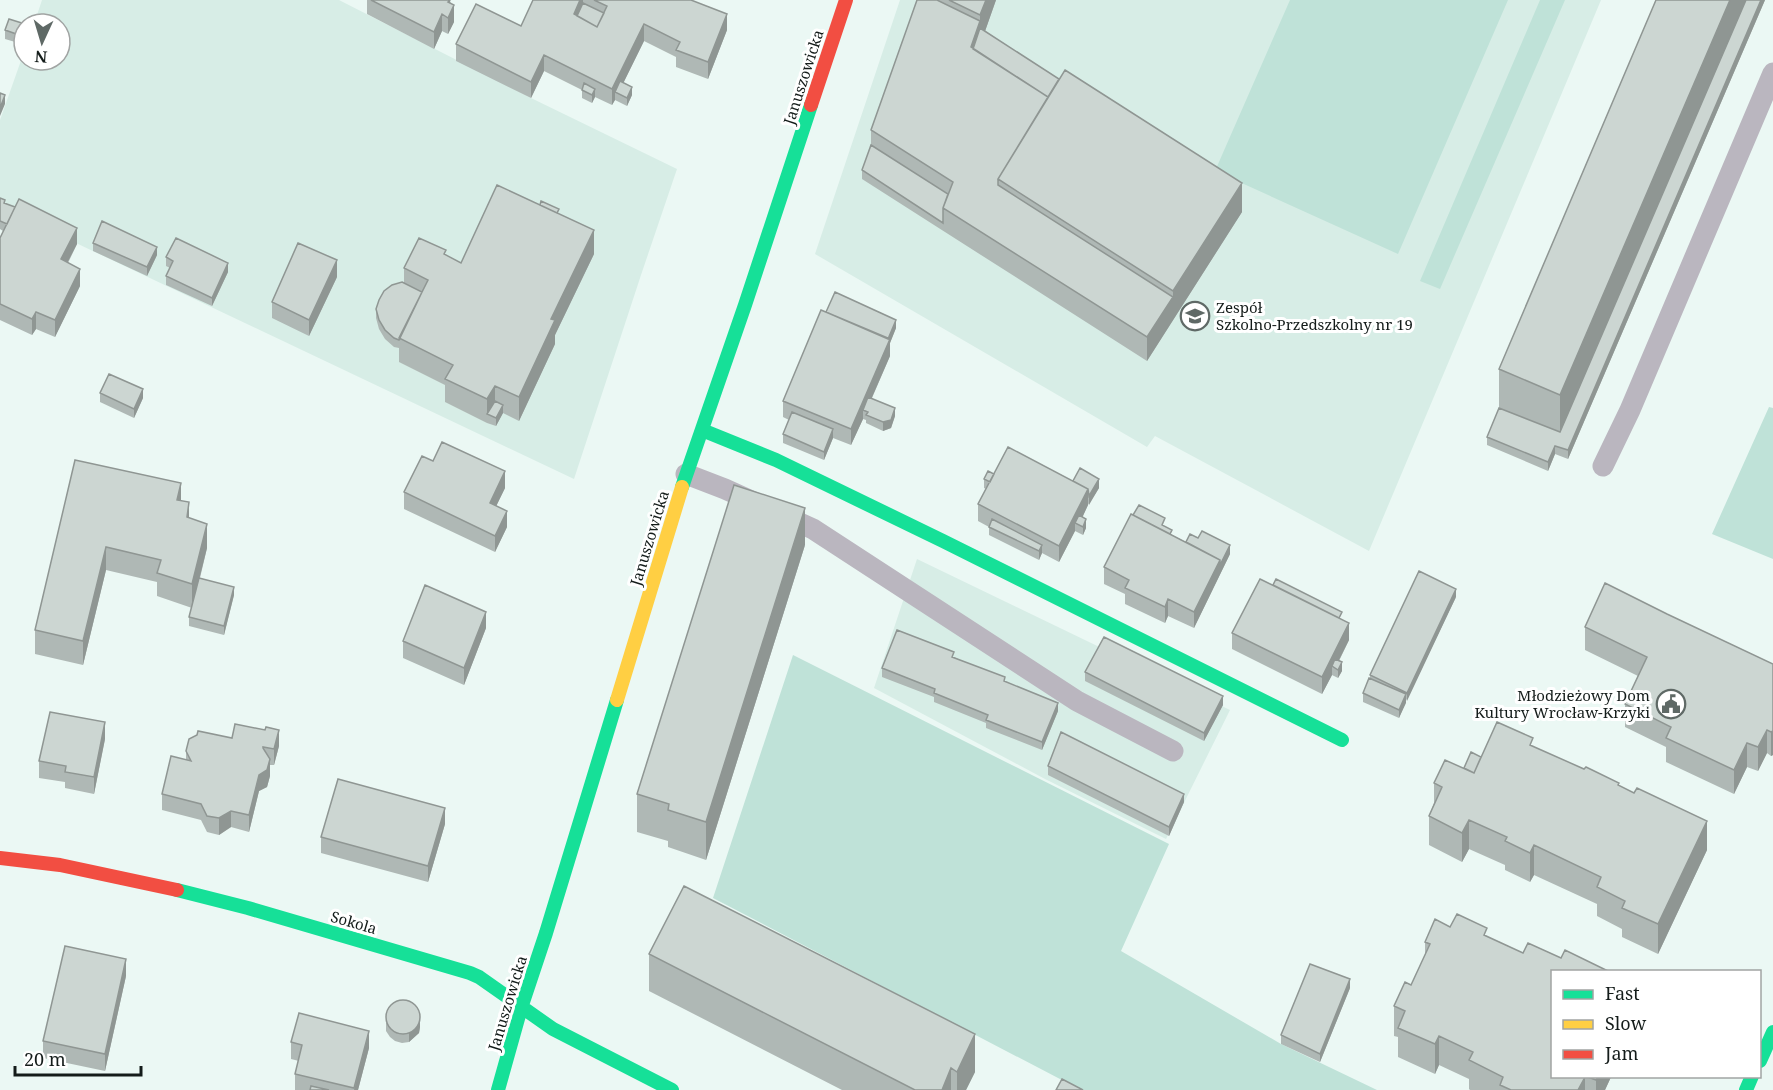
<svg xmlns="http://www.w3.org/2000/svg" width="1773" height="1090" viewBox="0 0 1773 1090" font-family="'Noto Serif',serif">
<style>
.built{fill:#d7ede6}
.green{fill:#bfe2d8}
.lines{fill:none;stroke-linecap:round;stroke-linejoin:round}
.lane{stroke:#bab6bf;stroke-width:21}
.fast{stroke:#16e098;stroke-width:14}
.slow{stroke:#ffcf43;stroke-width:14}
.jam{stroke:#f24e42;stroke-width:14}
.wall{fill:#afb8b5}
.shaded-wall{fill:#8f9693}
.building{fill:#ccd6d2;stroke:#8f9693;stroke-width:1.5}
.labels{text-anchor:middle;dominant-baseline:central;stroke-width:6;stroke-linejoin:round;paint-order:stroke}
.street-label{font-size:15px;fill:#141c1a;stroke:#fff}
.poi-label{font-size:15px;fill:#141c1a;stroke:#fff;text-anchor:start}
</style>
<rect width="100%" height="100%" fill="#ebf8f4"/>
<!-- built -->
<path class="built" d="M42,0H339L531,98L677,169L641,275L574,479L0,207V120L24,52V60H60V24H34Z
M900,0H1601L1369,551L1155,436L1147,447L815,254Z
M917,559L1230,710L1166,839L1045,779L874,688Z"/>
<!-- green -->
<path class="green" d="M1290,0H1508L1398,254L1215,171Z
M1540,0H1565L1440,289L1420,281Z
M1769,407L1773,408V559L1712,534Z
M793,655L1169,844L1121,951L1281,1044L1377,1090H1081L713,898Z"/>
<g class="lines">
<!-- lane -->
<path class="lane" d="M1603,466L1630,410L1773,73
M686,474L725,489L813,529L1077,701L1173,751"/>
<!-- fast -->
<path class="fast" d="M702,430L776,460L943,541L1342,740
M682,487L745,305L811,105
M177,890L248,908L470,973L479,977L553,1029L672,1090
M1760,1061L1773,1032
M498,1090L521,1008L546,933L617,700
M1746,1090L1752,1076"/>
<!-- slow -->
<path class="slow" d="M617,700L682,487"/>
<!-- jam -->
<path class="jam" d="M811,105L846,0
M0,858L60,865L177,890"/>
</g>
<!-- wall -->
<path class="wall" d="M367,0H450L454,22L448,34L442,31L434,49L367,14Z
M533,0H691L727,30L708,79L676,67V57L644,41L623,83L632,95L627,106L615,100L612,105L595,97L592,103L582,98V90L544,71L531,98L456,61V44L521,26Z
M917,0H996L985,31L1242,212L1147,361L862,179V170L871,145V130Z
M1656,0H1765L1568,459L1555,454L1548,471L1487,445V437L1499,408V369Z
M24,24V39L22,44L5,39V30Z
M0,198L5,203L77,244L68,263L80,286L55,337L36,329L32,335L0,320V238L3,231L0,229Z
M559,214L594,254L555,335V344L519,421L503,413L496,426L487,423L445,402V385L399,362V348L394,347L385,339L379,329L376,318V309L404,283V268L446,255L461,263Z
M93,243L157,255L147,276L93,251Z
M166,257L228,272L212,306L166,285V276L170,268L166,266Z
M337,277L309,336L272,318V302Z
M826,312L896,328L890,343V356L872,398L895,416L891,428L883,431L866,423V420L863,419L851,445L833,438L824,460L783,443V434L789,420L783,417V401Z
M100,393L143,398L134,418L100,402Z
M75,460L181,501L189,518L207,548L200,578L234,595L224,635L189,626V617L192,608L157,596V582L106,570L83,665L35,654V630Z
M433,461L505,488L496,506L507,527L495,552L404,509V492Z
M994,474L1073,481L1099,488L1088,505L1082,517L1086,528L1083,535L1075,531L1059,562L1042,553L1039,560L989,535V527L978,521V504L986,489L984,488V479Z
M1165,526L1172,535L1186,542L1230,554L1194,628L1168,616L1165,623L1125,604V594L1104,584V567Z
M805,545L706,860L668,847V841L637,832V794Z
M1456,597L1406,701L1399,718L1363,702V693L1370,678V675Z
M1667,614L1773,664V755L1771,756L1767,753L1758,771L1747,767L1734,794L1666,762V747L1625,727V704L1638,676L1585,650V627Z
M1342,620L1349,640L1339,661L1342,671L1338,678L1332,675L1322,694L1232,649V633Z
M486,628L464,685L403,658V641Z
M954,657L1005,682L1058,711L1042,750L986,728V723L934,702V697L882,677V668Z
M1085,672L1223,705L1204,741L1085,681Z
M232,738L279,746L274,765H270V776L267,787L259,791L249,832L231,827L219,835L207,832L201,820L162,810V794L186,760V751Z
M105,739L94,794L65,788V782L39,778V761Z
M1533,747L1619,786L1707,850L1658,954L1622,937V929L1597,916V904L1534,875L1530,882L1505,870V865L1469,849L1462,862L1429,845V816L1434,803V783L1464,768L1481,757Z
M1048,766L1184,802L1169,836L1048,775Z
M445,824L428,882L321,853V837Z
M1450,927L1487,936L1552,1077H1611L1605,1090H1470L1469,1089V1079L1439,1065L1435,1074L1398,1057V1037L1394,1036V1006L1411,985L1425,955V942Z
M649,954L975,1072L966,1090H842L649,991Z
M126,976L105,1071L43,1058V1041Z
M1350,988L1320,1062L1281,1044V1035Z
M386,1023L420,1027L419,1033L409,1042L402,1043L395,1041L390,1037L386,1031Z
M291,1042L369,1048L358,1090H295V1074L299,1061L291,1059Z"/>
<!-- shaded-wall -->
<path class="shaded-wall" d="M450,0V13L454,5V22L448,34V2Z
M580,0H583V11L577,24L574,14Z
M986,0H996L976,57L971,47L980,21V15Z
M1730,0H1750L1560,441V395Z
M1761,0H1765L1568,459V450Z
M442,14V31L434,49V32Z
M727,14V30L708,79V62Z
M644,24V41L618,94L615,92V100L612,105V89Z
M544,55V71L531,98V82Z
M632,87V95L627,106V98Z
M595,89V97L592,103V95Z
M5,95V104L0,116V108Z
M1242,183V212L1147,361V337L1173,297V291Z
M77,228V244L61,275V259Z
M594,230V254L555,335V344L519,421V397L551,319Z
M157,247V255L147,276V267Z
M337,260V277L309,336V320Z
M228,263V272L212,306V298Z
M80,269V286L55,337V320Z
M36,312V329L32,335V319Z
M896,320V328L890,343V356L866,411L863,410V419L851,445V429Z
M495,386V409L487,414V399Z
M143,389V398L134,418V409Z
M503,405V413L496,426V418Z
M895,408V416L891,428L883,431V422Z
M833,429V438L824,460V452Z
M1555,446V454L1548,471V462Z
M505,471V488L490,519V503Z
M1099,479V488L1089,505V496Z
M181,483V507L177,500Z
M1088,489V505L1079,525L1075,523V531L1059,562V546Z
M189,502V525L187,517Z
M805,508V545L706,860V822Z
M507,511V527L495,552V536Z
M1086,519V528L1083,535V527Z
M207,524V548L192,608V584Z
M1042,545V553L1039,560V551Z
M1230,545V554L1194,628V612L1220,560Z
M106,547V570L83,665V641Z
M234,587V595L224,635V626Z
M1456,589V597L1407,701V693Z
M1168,599V616L1165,623V607Z
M486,612V628L464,685V668Z
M1349,623V640L1335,668L1332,666V675L1322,694V677Z
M1342,662V671L1338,678V670Z
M1406,694V703L1399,718V710Z
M1223,696V705L1204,741V733Z
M1058,703V711L1042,750V742Z
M105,722V739L94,794V777Z
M279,730V746L274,765V749Z
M1767,730V753L1758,771V747Z
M1773,731V755L1771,756V732Z
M1747,743V767L1734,794V770Z
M270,759V776L267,787L259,791L249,832V815L259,775Z
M1184,794V802L1169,836V827Z
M445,808V824L428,882V866Z
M231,811V827L219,835V818Z
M1469,820V849L1462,862V833Z
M1707,821V850L1658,954V924Z
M1534,845V875L1530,882V853Z
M126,959V976L105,1071V1054Z
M1350,979V988L1320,1062V1054Z
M420,1018V1027L419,1033L409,1042V1033Z
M369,1031V1048L358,1090H354Z
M975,1034V1072L966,1090H957V1072Z
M1439,1036V1065L1435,1074V1044Z
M951,1068V1090H942Z
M1585,1077V1090H1578Z
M1598,1077H1611L1605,1090H1596V1080Z"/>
<!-- building -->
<path class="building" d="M371,0H450L448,2L454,5L448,18L442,14L434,32Z
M533,0H580L574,14L597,27L607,6L594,0H691L727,14L708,62L676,50L680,42L644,24L612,89L544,55L531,82L456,44L476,4L521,26Z
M917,0H937L980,21L971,47L1048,97L998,179V185L1173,297L1147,337L943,208L953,182L871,130Z
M949,0H986L980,15Z
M1656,0H1730L1560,395L1499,369Z
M1746,0H1761L1568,450L1555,446L1548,462L1487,437L1499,408L1560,432Z
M583,3L604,13L597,27L577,16Z
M9,19L25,24H24V31L22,36L5,30Z
M980,28L1059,79L1048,97L973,49Z
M1065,70L1242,183L1173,291L998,179Z
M620,81L632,87L627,98L615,92Z
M584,83L595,89L592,95L582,90Z
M0,93L5,95L0,108Z
M871,145L948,194L943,208V223L862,170Z
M497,185L594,230L551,319L555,320L519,397L495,386L487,399L445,379L453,365L399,338L428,280L404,268L419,238L446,250L444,254L461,263Z
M0,198L5,200L4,203L15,207L7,224L0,221Z
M19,199L77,228L61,259L80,269L55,320L36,312L32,319L0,304V238Z
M541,201L559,209L557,213L540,205Z
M102,221L157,247L147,267L93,243Z
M176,238L228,263L212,298L166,276L173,261L166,257Z
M298,243L337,260L309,320L272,302Z
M402,282L422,292L399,340L394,338L385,330L379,320L376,309L379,300L384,291L392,285Z
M835,292L896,320L888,339L826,312Z
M821,310L890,339L851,429L783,401Z
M109,374L143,389L134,409L100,393Z
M868,397L895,408L891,420L883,422L866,415L868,412L863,410Z
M495,401L503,405L496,418L487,414Z
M792,412L833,429L824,452L783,434Z
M442,442L505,471L490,503L507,511L495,536L404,492L422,456L433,461Z
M1008,447L1088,489L1059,546L978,504Z
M75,460L181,483L177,500L189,502L187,517L207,524L192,584L157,573L161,560L106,547L83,641L35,630Z
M1080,468L1099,479L1089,496L1088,489L1073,481Z
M988,471L994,474L990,482L984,479Z
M734,485L805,508L706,822L668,810L669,804L637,794Z
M1139,505L1165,518L1162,525L1172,530L1170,534L1133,515Z
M1131,514L1220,560L1194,612L1168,599L1165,607L1125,588L1129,580L1104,567Z
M1079,515L1086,519L1083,527L1075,523Z
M992,519L1042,545L1039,551L989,527Z
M1202,531L1230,545L1220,565V560L1186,542L1190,534L1198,538Z
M1419,571L1456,589L1407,693L1370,675Z
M199,578L234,587L224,626L189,617Z
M1260,579L1349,623L1322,677L1232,633Z
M1276,579L1342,612L1339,618L1273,585Z
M1605,583L1667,614L1773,664V731L1771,732L1767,730L1758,747L1747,743L1734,770L1666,738L1671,727L1625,704L1647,657L1585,627Z
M425,585L486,612L464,668L403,641Z
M897,630L954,652L952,657L1005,677L1004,681L1058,703L1042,742L986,720L988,715L934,693L935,689L882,668Z
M1104,637L1223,696L1204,733L1085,672Z
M1335,659L1342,662L1338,670L1332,666Z
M1369,678L1406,694L1399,710L1363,693Z
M50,712L105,722L94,777L65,772L66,766L39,761Z
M1497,722L1533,738L1530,745L1584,769L1586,767L1619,783L1618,785L1634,793L1637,788L1707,821L1658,924L1622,908L1625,901L1597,887L1601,877L1534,845L1530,853L1505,841L1507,837L1469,820L1462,833L1429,816L1442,787L1434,783L1445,760L1474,773Z
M235,724L265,730L266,727L279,730L274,749L263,747V748L270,759L267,770L259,775L249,815L231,811L219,818L207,816L201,804L162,794L171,756L191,761L186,751L189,739L197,735L198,731L232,738Z
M1061,732L1184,794L1169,827L1048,766Z
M1471,752L1481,757L1474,773L1464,768Z
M338,779L445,808L428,866L321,837Z
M684,886L975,1034L957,1072L951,1068L942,1090H915L649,954Z
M1457,914L1487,928L1484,935L1523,953L1528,943L1561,958L1565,950L1610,972H1552V1077H1585L1578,1090H1511L1500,1085L1503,1077L1469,1060L1473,1052L1439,1036L1435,1044L1398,1028L1405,1011L1394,1006L1405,982L1411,985L1430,944L1425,942L1435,919L1450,927Z
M65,946L126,959L105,1054L43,1041Z
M1310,964L1350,979L1320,1054L1281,1035Z
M386 1017a17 17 0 1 1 34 0a17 17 0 1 1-34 0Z
M299,1013L369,1031L354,1088L295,1074L302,1045L291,1042Z
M1588,1077H1598L1596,1080Z
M1062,1079L1083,1090H1056Z
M311,1086L329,1090H310Z"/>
<!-- icons -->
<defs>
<g id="school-ring" transform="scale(1.5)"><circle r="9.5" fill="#fff" stroke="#5f6966" stroke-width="1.5"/><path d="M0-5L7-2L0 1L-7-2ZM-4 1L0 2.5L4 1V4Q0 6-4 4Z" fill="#5f6966"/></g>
<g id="civic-ring" transform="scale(1.5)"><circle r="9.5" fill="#fff" stroke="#5f6966" stroke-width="1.5"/><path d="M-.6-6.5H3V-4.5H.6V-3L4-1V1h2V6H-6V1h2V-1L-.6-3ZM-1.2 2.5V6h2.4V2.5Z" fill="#5f6966"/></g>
</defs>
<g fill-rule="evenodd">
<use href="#school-ring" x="1195" y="316"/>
<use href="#civic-ring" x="1671" y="704"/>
</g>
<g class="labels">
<!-- street labels -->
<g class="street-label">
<text transform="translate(803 77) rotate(-72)">Januszowicka</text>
<text transform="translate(649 538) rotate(-73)">Januszowicka</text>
<text transform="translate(354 922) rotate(16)">Sokola</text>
<text transform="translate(507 1003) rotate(-73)">Januszowicka</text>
</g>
<!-- poi labels -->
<g class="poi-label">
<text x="1216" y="307">Zespół<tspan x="1216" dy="17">Szkolno-Przedszkolny nr 19</tspan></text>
<text x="1650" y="695" text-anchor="end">Młodzieżowy Dom<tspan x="1650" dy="17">Kultury Wrocław-Krzyki</tspan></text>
</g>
</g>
<!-- legend -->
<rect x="1551" y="970" width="210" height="108" fill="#ffffff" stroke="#a1a4a3" stroke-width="1.5"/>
<rect x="1563" y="990" width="30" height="9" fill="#16e098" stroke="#a1a4a3" stroke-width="1.5"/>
<text x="1605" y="1000" font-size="18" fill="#141c1a">Fast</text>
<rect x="1563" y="1020" width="30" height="9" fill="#ffcf43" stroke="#a1a4a3" stroke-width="1.5"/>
<text x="1605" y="1030" font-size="18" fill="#141c1a">Slow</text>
<rect x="1563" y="1050" width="30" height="9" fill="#f24e42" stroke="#a1a4a3" stroke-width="1.5"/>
<text x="1605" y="1060" font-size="18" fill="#141c1a">Jam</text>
<!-- north arrow -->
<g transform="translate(42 42) rotate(184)"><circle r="28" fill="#ffffff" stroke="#a1a4a3" stroke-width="1.5"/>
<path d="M0-4.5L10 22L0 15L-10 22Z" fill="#5f6966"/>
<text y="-9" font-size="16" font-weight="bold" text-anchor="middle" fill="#141c1a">N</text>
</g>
<!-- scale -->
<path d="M15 1066v9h126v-9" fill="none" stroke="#141c1a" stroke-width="3"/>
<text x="24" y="1066" font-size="18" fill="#141c1a" stroke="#ffffff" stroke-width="4.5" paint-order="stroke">20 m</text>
</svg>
